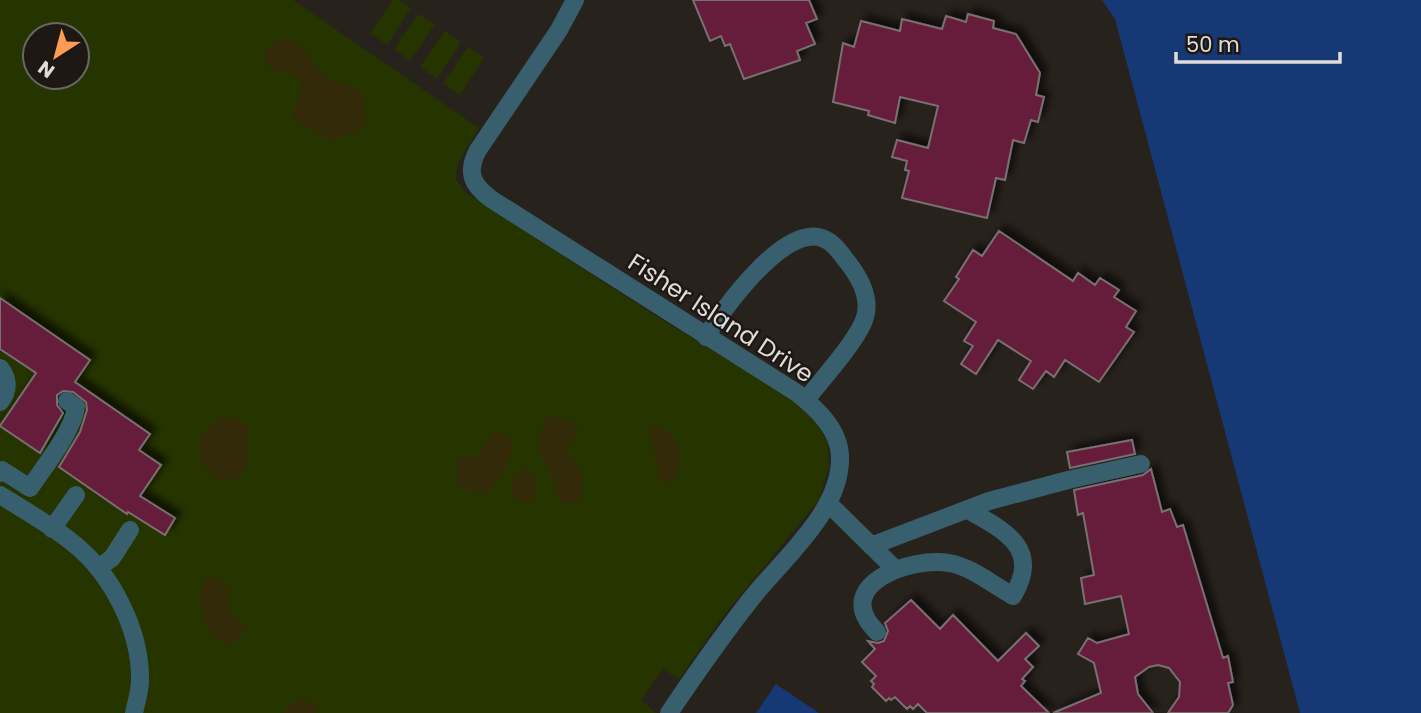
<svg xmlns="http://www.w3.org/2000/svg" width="1421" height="713" viewBox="0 0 1421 713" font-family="Poppins,sans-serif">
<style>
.green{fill:#263400;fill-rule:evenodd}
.sand{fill:#322a08}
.water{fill:#163874}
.building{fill:#661b3b;stroke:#796f72;stroke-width:2;filter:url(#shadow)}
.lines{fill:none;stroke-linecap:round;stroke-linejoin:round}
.minor{stroke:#375f6d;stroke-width:18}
.labels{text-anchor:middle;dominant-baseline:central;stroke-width:5;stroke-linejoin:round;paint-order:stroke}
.street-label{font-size:24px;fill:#e1dcd9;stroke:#1e1814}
</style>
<defs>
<filter id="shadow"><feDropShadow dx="6" dy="-6" stdDeviation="3.5" flood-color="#0009"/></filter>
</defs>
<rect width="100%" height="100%" fill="#28221d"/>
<!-- green -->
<path class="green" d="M0,0H293L479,128L458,163L455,178L466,193L653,314L772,386L797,403L818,425L828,443L829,467L819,500L724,615L679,679L663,669L641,700L656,713H0ZM35,35H77V77H35Z
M393,0H399L411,8L387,45L370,33Z
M418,14L435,24L410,61L394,49Z
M445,31L461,42L437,79L420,67Z
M468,47L484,58L460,95L443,83Z"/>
<!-- sand -->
<path class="sand" d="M282,38L293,41L309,54L314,66L332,80L355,87L362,93L367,117L364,126L357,131L332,140L323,137L318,131L296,122L292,117L302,88L300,80L290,74L272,71L264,56L266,49Z
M552,416L575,423L579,430L566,451C580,470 588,474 579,500L569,504L558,500L551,474L539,452L538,441L546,418Z
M223,417L236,418L250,426L246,448L249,461L241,475L229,482C203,477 188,447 209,426C212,422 219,419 223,417Z
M653,426C679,429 684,455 677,477L666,483L659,479L653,444L648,434Z
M504,433L513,440C513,460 499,480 487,495C476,489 467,492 458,484L457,460L466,456H476L493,434Z
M523,468C535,475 538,484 536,497L526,502L517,500L511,489L515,476Z
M207,577L219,578L228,588L229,612L245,624L237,641L227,645C201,634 194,601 207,577Z
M295,700C306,700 314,701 317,713H282Z"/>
<!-- water -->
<path class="water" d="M1102,0H1421V713H1300L1115,19Z
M776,684L819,713H756Z"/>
<!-- building -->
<path class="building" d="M693,0H809L817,19L806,23L815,44L797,51L800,60L744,79L730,44L725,46L721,36L710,41Z
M968,14L994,21L993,28L1016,34L1040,73L1036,95L1044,97L1038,122L1031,120L1024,143L1013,140L1005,180L996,178L987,218L902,198L909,171L905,170L907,161L892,157L897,140L928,148L938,106L900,97L895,123L868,115L869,111L833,102L843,43L854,47L861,21L900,31L902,19L942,29L946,16L966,22Z
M999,231L1073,281L1078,273L1095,285L1100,278L1119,290L1114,297L1136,311L1126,327L1134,332L1099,382L1065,360L1054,377L1046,371L1033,389L1019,380L1031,361L998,340L976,374L961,364L973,346L964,341L976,322L944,301L959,279L956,277L973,250L982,256Z
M0,298L90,360L75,382L150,434L139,450L161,465L140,496L175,518L165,535L128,512L127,514L59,467L80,432L87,410L86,402L73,392L63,391L57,395V405L63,413L40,453L0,426L36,373L0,349Z
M1132,440L1135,454L1070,468L1067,452Z
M1151,469L1162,512L1170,509L1177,527L1183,525L1223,658L1228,656L1233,682L1228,683L1233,705L1228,713H1168L1179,697L1180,682L1169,668L1158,665L1149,667L1135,677L1138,694L1153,713H1053L1101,693L1094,663L1078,654L1088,638L1097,643L1129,634L1121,596L1085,604L1081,578L1094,575L1083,513L1078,515L1074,490L1143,475Z
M911,600L940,629L953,615L998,661L1026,633L1039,646L1025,659L1033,667L1022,679L1025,681L1021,686L1049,713H927L918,704L913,709L910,706L907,709L895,697L891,700L889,698L886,701L872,687L874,684L871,681L876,676L862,662L875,649L868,641L878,643L884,641L888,631L885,623Z"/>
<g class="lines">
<!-- minor -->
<path class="minor" d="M575,0L559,30L478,150C466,172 472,185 491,199L797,393C817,409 840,430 840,458C841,513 778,563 747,604C720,639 694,676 669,713
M706,337C722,310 784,224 822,238C834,242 841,254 849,264C859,277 869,295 866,313C863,335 821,380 806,400
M0,368C9,379 9,391 0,402
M0,473L2,470L30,488C44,467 73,431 76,407L67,401
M0,495C24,510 51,525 73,543C112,574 141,631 140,681C140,691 136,703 134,713
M828,503L895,569
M52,529L76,495
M871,546L989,501L1068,480L1141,464
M98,568L112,558L130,530
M877,632C829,585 912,556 949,563C972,567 993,585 1013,596C1041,549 1006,531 968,510"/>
</g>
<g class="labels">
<!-- street labels -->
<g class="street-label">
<text transform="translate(721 318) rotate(33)">Fisher Island Drive</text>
</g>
</g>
<!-- north arrow -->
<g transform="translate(56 56) rotate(216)"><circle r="33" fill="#1e1814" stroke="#6c6663" stroke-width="2"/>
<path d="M0-5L12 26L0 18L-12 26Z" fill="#fd9c55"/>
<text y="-10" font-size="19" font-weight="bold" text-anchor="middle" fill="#e1dcd9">N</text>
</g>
<!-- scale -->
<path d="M1176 52v10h164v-10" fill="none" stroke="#e1dcd9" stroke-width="3.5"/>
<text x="1186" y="52" font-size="21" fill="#e1dcd9" stroke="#1e1814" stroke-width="5" paint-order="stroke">50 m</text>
</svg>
